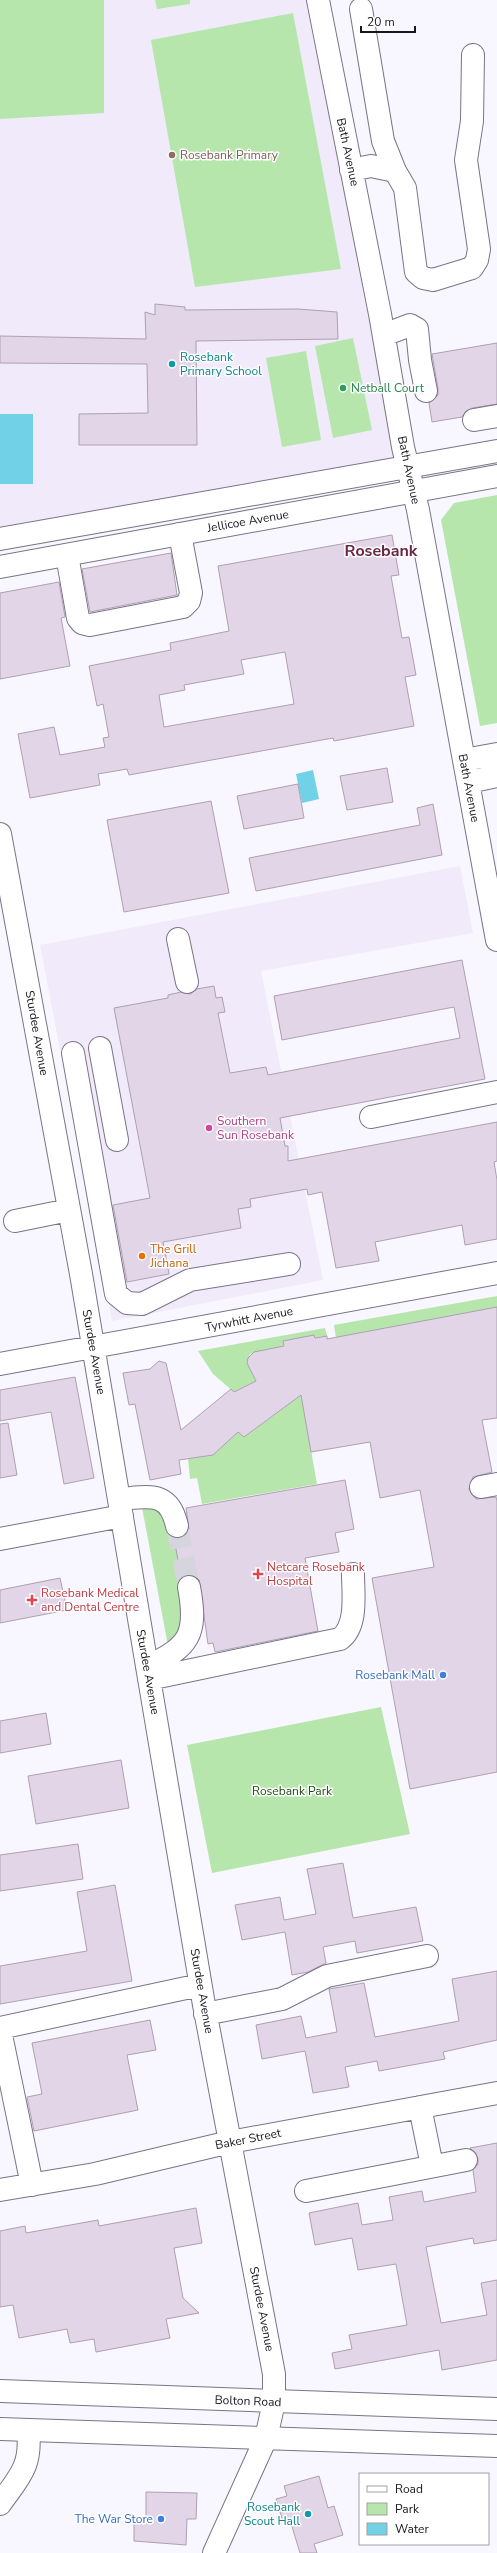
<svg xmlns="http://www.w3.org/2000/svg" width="497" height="2553" viewBox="0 0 497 2553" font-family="'Nunito Sans',sans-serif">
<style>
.built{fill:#f0eafb}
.green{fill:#b6e6ac}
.water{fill:#71d1e7}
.building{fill:#e3d5e8;stroke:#ada0b2;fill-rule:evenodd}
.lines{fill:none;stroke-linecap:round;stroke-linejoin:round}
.minor-tunnel{stroke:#d6d4dc;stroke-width:22;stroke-dasharray:22 11;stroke-linecap:butt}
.minor-casing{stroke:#7a7486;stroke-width:24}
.major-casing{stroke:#7a7486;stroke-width:24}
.minor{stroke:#fff;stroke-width:22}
.major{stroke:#fff;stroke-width:22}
.education-dot{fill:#8d6e63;stroke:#fff;stroke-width:1.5}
.culture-dot{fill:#0f9aa8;stroke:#fff;stroke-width:1.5}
.leisure-dot{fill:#2e9e5b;stroke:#fff;stroke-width:1.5}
.hotel-dot{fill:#d1479c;stroke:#fff;stroke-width:1.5}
.food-dot{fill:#e8710a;stroke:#fff;stroke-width:1.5}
.health-dot{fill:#e0444e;stroke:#fff;stroke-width:1.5}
.shop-dot{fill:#3f7fe0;stroke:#fff;stroke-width:1.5}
.labels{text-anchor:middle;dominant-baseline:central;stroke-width:3;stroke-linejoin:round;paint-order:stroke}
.street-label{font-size:12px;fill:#18151c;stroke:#fff}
.education-label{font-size:12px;fill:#785e54;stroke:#fff;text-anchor:start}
.culture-label{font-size:12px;fill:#0d838f;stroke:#fff;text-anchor:start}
.leisure-label{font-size:12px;fill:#27864d;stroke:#fff;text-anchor:start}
.hotel-label{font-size:12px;fill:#b23c85;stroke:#fff;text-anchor:start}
.food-label{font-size:12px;fill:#c56008;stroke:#fff;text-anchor:start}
.health-label{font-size:12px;fill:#be3a42;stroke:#fff;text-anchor:start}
.shop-label{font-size:12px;fill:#366cbe;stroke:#fff;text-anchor:end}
.park-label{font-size:12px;fill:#1d4b11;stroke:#fff}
.district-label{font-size:16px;font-weight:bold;fill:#672645;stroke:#fff}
</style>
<rect width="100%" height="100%" fill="#f8f6fe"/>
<!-- built -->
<path class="built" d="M0,0H311L409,468L0,538Z
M460,866L473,933L261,971L323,1280L112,1321L40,945Z"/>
<!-- green -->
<path class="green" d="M0,0H104V113L0,119Z
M155,0H190V4L157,9Z
M293,13L341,269L195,287L151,40Z
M353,338L372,430L333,438L315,346Z
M306,351L321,440L282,447L266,358Z
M497,495V723L480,726L441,520L454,503Z
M497,1296V1307L336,1338L334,1325Z
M325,1328L327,1336L283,1341L284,1346L250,1354L247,1363L259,1381L243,1387L235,1393L213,1374L198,1351Z
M298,1376L317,1484L202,1504L197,1478L190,1479L188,1459L213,1455L238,1432L244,1437L284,1408L289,1401Z
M153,1497L173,1527L183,1588L193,1614L169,1651L141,1502Z
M381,1707L410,1834L212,1873L187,1745Z"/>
<!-- water -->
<path class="water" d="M0,414H33V484H0Z
M313,770L319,799L302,803L296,774Z"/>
<!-- building -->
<path class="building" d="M155,304L185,307V310L298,309L337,312L338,339L196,341L197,445H79V414L148,413L147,364L0,363V336L146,339L145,312L155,315Z
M497,343V404L472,408L466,411L462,417L432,422L429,403L438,395V389L432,354Z
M392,535L399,575L391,576L402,638L409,637L416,675L405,677L414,726L334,741L333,738L129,775L127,769L98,774L100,785L30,798L18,734L54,727L60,755L105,747L103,738L109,737L103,704L97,706L89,666L171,650L170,643L229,631L218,566ZM285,652L294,704L164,727L159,695L185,690L184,685L244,674L241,660Z
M171,553L177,595L90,612L82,569Z
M59,582L65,617L61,618L70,666L0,679V593Z
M387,768L393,802L347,810L340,776Z
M298,784L304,818L244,829L237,796Z
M211,801L229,893L124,912L107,820Z
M433,804L442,855L256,891L249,858L420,825L417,808Z
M462,960L485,1079L280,1118L285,1146H288V1161L497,1122V1161L494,1162L497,1180V1239L465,1245L462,1225L375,1242L379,1261L336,1268L322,1192L308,1195L307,1189L250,1199L251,1207L238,1209L241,1228L163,1242L169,1274L127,1282L113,1205L150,1198L114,1008L168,998V995L181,992L190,994L197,989L214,986L216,998L222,997L225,1012L218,1013L230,1073L266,1067L268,1075L460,1038L454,1007L282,1040L274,996Z
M497,1307V1418L482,1420L492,1472L473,1477L469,1489L476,1499L496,1497L497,1501V1772L410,1789L372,1578L434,1567L420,1490L380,1498L370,1442L311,1452L301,1395L244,1437L238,1432L213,1455L179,1460L181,1474L150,1480L135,1404L129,1405L123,1373L150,1369L159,1361L166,1363L181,1430L231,1389L234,1392L256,1381L247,1363L248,1358L254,1352L284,1346L283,1341L314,1335L315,1338L327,1336V1339Z
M75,1377L94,1478L64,1484L51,1412L0,1421V1390Z
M8,1423L17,1475L0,1478V1424Z
M345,1480L354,1529L335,1533L339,1552L305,1558L318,1631L215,1652L213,1643L208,1644L199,1580L193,1575L181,1577L174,1538H181L189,1529L186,1508Z
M60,1578L67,1610L0,1623V1590Z
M46,1713L51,1744L0,1753V1721Z
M121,1760L129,1808L36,1824L28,1776Z
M78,1844L83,1879L0,1891V1855Z
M343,1863L353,1918L416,1907L423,1941L357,1953L355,1941L323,1947L326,1963L308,1972L292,1975L285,1932L242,1940L235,1905L280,1897L284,1920L316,1914L307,1869Z
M115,1885L132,1981L0,2004V1966L87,1951L77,1892Z
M497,1971V2040L443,2052L445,2059L379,2071L377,2061L345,2067L349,2087L313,2093L305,2051L262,2059L256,2025L301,2016L306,2038L337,2032L329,1989L364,1983L375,2037L459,2021L452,1979Z
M150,2020L156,2050L127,2055L138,2110L34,2131L27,2097L42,2094L32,2043Z
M497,2143V2240L474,2244L473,2238L426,2247L441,2323L487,2315L481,2283L497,2280V2360L442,2370L439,2350L335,2369L332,2353L352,2349L349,2335L407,2325L396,2264L358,2270L352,2238L315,2245L309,2213L358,2203L362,2225L393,2220L389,2197L422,2191L424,2202L476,2192L473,2170L478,2164V2158L470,2148Z
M196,2208L202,2243L174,2248L183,2298L199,2313L166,2319L170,2338L96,2352L94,2339L70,2343L67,2329L19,2338L13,2305L0,2307V2231L25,2226L26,2233L98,2220L99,2226Z
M319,2476L328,2508L334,2506L343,2535L314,2544L317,2553H300L290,2520L283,2522L276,2499L287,2496L284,2486Z
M146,2492L197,2493L196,2519H187L186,2545L134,2541V2517H146Z"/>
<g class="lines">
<!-- minor-tunnel -->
<path class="minor-tunnel" d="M177,1526L189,1587"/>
<!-- minor casing -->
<g class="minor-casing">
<path id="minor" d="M318,0L380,314L403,447L418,510L497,940
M361,9L383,141L395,171
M351,170L371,166L395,171L405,188L416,272L423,278L433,280L472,268L477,260L479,249L466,160L472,121L473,55
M384,335L410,325L417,329L420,360L426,391
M474,420L497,416
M67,555L78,618L82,623L90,625L183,607L189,601L191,593L180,534
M464,760L497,754
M469,782L497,776
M0,834L81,1274L204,2005L274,2374V2402L266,2438L214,2553
M178,939L187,982
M100,1048L117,1140
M73,1053L116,1294L127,1303L142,1304L190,1280L289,1264
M371,1117L497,1092
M15,1221L69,1210
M0,1364L497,1273
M481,1487L497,1484
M119,1499C149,1497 169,1490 177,1526
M0,1539L122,1516
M147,1667C189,1647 198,1635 189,1587
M149,1679L340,1639C358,1626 353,1593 353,1574
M205,2014L282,1999L327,1976L427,1956
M0,2028L200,1985
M0,2030L32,2185
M420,2107L432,2166
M0,2190L95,2174L230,2142L497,2093
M306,2191L466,2160
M0,2504C20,2476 32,2466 28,2430"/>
</g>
<!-- major casing -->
<g class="major-casing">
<path id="major" d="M0,539L497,451
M0,567L497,476
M0,2391L497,2409
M0,2429L497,2446"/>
</g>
<!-- minor -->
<use href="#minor" class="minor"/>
<!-- major -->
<use href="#major" class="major"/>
</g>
<!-- markers -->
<circle class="education-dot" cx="172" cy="155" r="4"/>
<g class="culture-dot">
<circle cx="172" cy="364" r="4"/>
<circle cx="308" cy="2514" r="4"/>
</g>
<circle class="leisure-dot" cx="343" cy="388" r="4"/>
<circle class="hotel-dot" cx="209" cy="1128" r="4"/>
<circle class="food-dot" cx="142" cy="1256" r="4"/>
<g class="health-dot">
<path d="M256 1568h4v4h4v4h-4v4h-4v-4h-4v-4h4z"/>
<path d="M30 1594h4v4h4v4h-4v4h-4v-4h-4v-4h4z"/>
</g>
<g class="shop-dot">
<circle cx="443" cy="1675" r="4"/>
<circle cx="161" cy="2519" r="4"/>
</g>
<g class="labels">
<!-- street labels -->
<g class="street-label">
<text transform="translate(348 152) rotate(78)">Bath Avenue</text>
<text transform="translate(409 470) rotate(78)">Bath Avenue</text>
<text transform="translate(248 521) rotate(-10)">Jellicoe Avenue</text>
<text transform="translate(469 788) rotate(79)">Bath Avenue</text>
<text transform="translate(37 1033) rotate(80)">Sturdee Avenue</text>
<text transform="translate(249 1319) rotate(-11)">Tyrwhitt Avenue</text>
<text transform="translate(94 1352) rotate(80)">Sturdee Avenue</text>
<text transform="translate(148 1672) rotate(80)">Sturdee Avenue</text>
<text transform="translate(202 1991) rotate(80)">Sturdee Avenue</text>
<text transform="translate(248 2139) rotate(-11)">Baker Street</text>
<text transform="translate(262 2309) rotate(79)">Sturdee Avenue</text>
<text transform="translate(248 2401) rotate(2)">Bolton Road</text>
</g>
<!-- education labels -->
<g class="education-label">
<text x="180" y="155">Rosebank Primary</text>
</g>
<!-- culture labels -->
<g class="culture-label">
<text x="180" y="357">Rosebank<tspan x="180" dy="14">Primary School</tspan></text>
<text x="300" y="2507" text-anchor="end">Rosebank<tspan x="300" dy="14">Scout Hall</tspan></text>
</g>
<!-- leisure labels -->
<g class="leisure-label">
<text x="351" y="388">Netball Court</text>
</g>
<!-- hotel labels -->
<g class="hotel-label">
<text x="217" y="1121">Southern<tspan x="217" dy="14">Sun Rosebank</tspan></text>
</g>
<!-- food labels -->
<g class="food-label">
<text x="150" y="1249">The Grill<tspan x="150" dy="14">Jichana</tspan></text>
</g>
<!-- health labels -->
<g class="health-label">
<text x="267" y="1567">Netcare Rosebank<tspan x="267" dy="14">Hospital</tspan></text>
<text x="41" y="1593">Rosebank Medical<tspan x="41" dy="14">and Dental Centre</tspan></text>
</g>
<!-- shop labels -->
<g class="shop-label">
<text x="435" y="1675">Rosebank Mall</text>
<text x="153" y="2519">The War Store</text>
</g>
<!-- park labels -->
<g class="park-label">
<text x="292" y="1791">Rosebank Park</text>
</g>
<!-- district labels -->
<g class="district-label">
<text x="381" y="551">Rosebank</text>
</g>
</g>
<!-- legend -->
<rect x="359" y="2473" width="130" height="72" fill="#ffffff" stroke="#a3a1a4"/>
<rect x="367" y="2486" width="20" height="6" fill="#ffffff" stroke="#a3a1a4"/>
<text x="395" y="2493" font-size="12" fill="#18151c">Road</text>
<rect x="367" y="2503" width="20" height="12" fill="#b6e6ac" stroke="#a3a1a4"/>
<text x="395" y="2513" font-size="12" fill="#18151c">Park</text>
<rect x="367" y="2523" width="20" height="12" fill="#71d1e7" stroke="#a3a1a4"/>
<text x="395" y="2533" font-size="12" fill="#18151c">Water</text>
<!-- scale -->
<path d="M361 26v6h54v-6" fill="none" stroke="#18151c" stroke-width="2"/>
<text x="367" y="26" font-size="12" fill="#18151c" stroke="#ffffff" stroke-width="3" paint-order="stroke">20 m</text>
</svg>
